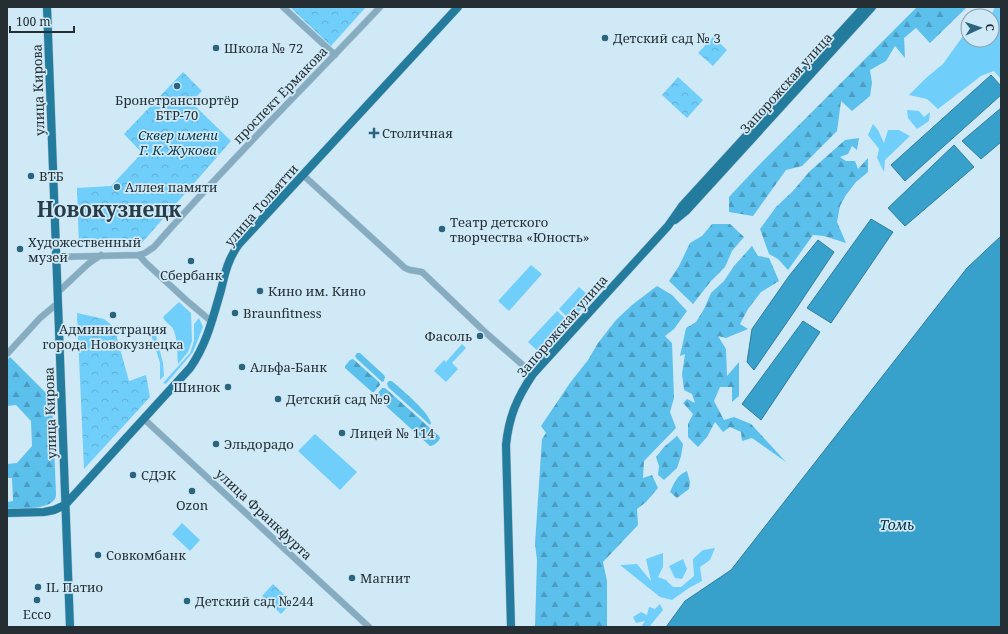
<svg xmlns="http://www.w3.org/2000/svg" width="1008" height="634" viewBox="0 0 1008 634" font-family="'Noto Serif',serif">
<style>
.grass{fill:#70cefa}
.forest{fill:url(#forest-firs)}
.park{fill:url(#park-crowns)}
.water{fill:#37a0cb;stroke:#317e9d}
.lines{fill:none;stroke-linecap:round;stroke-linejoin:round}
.minor-casing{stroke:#aec4d0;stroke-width:7}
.major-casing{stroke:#aec4d0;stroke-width:9}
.minor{stroke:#85acc0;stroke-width:6}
.major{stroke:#237b9e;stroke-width:8}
.poi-dot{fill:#2b647d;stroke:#d0e9f7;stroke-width:1.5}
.labels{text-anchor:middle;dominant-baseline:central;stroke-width:3.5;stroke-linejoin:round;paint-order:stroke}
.poi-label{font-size:13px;fill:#242e33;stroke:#d0e9f7;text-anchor:start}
.street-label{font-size:13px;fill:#242e33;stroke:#d0e9f7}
.park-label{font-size:13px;font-style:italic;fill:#063547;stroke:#d0e9f7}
.water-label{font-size:14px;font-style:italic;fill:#002f41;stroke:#d0e9f7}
.town-label{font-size:21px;font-weight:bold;fill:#273c47;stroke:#d0e9f7}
</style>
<defs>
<pattern id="forest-firs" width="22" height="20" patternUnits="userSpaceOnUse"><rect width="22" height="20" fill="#5bc0ec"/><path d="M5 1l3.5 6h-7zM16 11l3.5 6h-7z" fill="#4b9cc0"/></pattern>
<pattern id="park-crowns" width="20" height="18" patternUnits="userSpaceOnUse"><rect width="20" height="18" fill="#70cefa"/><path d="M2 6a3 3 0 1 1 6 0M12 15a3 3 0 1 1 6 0" fill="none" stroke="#61b1d7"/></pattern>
</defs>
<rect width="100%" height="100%" fill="#d0e9f7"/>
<!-- grass -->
<path class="grass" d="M995,7H1001V79L994,71L981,76L938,109L927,99L909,95L926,78L943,64L968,29V40H992L991,16Z
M907,110L919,111L924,117L930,112L929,121L917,129L908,118Z
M873,124L878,130L884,143L888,130H899L910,136L885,160L884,172L877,158L879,149L868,135Z
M531,265L542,274L509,311L498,301Z
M579,287L591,298L571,321L559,309Z
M179,302L191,313L192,341L188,352L178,364C177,354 178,336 172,327C169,324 165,322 163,317Z
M557,311L569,322L541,354L528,342Z
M199,318L203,327L193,352L166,384L163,383L190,353L194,341V324Z
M150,331L156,336L163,363L164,376L160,380V363Z
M462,344L466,348L452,363L458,369L446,382L434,371L444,360L446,362Z
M315,434L357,472L340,490L298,451Z
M182,523L200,540L190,551L172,534Z
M715,548L710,560L700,567L702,581L689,588L672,600L660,597L620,565L637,564L651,581L646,559L663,553V567L658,577L666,580L673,587H681L694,576L693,559L703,550Z
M683,559L687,569L682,579L675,578L669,566Z
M660,604L663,610L649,627H641L645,621L636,623L633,617L641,612L647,615L649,607L655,609Z"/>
<!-- forest -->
<path class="forest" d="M917,7H967L930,43L916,28L904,38L905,58L895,46L886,61L870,70L872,83L870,96L852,111L841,101L837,131L802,166L786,170L753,216L729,212V197L758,166Z
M859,138L857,150L852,146L848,154L840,157L846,161H855L858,169L868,158V172L856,182L846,195L840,206L837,222L846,243L824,236L813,235L788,270L778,259L769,254L760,229L776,207L793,191L809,172L845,140Z
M712,224H730L744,237L732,251L725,267L711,281L693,304L669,281L679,266L690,243L702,236Z
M752,246L758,256L769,258L779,281L761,292L748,309L740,324L748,329L726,338L718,336L726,349L727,376L739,362V396L732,402V387H720L714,401L724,420L734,417L751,424L786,462L752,438L742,441L741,432L730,427L723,432L715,422L707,437L698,447L688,437V424L693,414L683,403L687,399L695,403L692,394L684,390L682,374L685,354L680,356L686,328L696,322L704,309L711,293L724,281L734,266Z
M657,286L672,295L687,311L674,329L665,336L672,343L674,398L670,412L676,428L644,461L643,478L652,475L658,488L646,502L637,509L638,525L603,562L607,581V627H535L537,560L535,544L542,439L546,433L541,426L570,383L588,360L598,343L616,320L632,305L649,292Z
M357,353H360L384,375L385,377L384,381L382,382L380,380L356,358L355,356Z
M10,357L52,399L56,494C56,497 55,500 52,502C42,510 20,508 7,509V502L13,501L12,478H7V464L17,463L32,446L31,421L16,405L7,406V360Z
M353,359L379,382L380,385L374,392H372L345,368V366L350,360Z
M389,381H391L393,382C403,391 428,411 431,423L430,425L388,387L387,383Z
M382,388H385L439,436L440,438C439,441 435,445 431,446H430L376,397V395Z
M677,436L683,444L681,456L677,468L664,480L658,475L659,466L656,457L664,447Z
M687,471L690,482L689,489L677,498L670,492C674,483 677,475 687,471Z"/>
<!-- park -->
<path class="park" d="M290,7H366L331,46Z
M713,37L727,50L713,66L698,53Z
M183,72L202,91L191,102L231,141L140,245L79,248L77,188L111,186L142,153L124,134Z
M678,77L703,100L687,118L662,95Z
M77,313L104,319L114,327L129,381L146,375L150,397L84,469Z
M273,584L292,602L281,614L262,596Z"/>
<!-- water -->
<path class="water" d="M991,75L1001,86V95L905,181L891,165Z
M1001,108V142L981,159L962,141Z
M954,145L974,167L905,226L888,208Z
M871,219L893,232L831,323L807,308Z
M1001,236V627H666L685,601L731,570L967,268Z
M818,240L834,252L794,312L754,370L747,362L752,329L789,276Z
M803,321L820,332L761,420L742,404Z"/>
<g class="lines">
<!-- minor casing -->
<g class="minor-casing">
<path id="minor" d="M283,7L335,55
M303,175L405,268L410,270L422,272L486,333L533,374
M139,255L146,263L186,300L212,322
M56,257L139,255L145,253L154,247C226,164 305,87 380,7
M58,292C68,283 77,274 87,265C91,261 96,259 101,255
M7,354L40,318L58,303
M144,419L369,627"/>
</g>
<!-- major casing -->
<g class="major-casing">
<path id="major" d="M47,7L70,627
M675,220L686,211L872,7
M7,513L44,512L54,510L65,505L190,368C207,344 213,317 221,290C225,273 228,259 239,244L458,7
M511,627L506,445C509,416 517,398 533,374L668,226L682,206L864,7"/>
</g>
<!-- minor -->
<use href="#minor" class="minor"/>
<!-- major -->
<use href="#major" class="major"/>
</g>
<!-- markers -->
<g class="poi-dot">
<circle cx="605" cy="38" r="4"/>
<circle cx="216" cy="48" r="4"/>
<circle cx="177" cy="86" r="4"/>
<path d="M372 127h4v4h4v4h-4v4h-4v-4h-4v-4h4z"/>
<circle cx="31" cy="176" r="4"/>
<circle cx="117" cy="187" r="4"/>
<circle cx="442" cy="229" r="4"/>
<circle cx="20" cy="249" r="4"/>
<circle cx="191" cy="261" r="4"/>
<circle cx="260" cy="291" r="4"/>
<circle cx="235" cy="313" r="4"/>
<circle cx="113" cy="315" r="4"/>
<circle cx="480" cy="336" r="4"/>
<circle cx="242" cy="367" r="4"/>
<circle cx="228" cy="387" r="4"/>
<circle cx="278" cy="399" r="4"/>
<circle cx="342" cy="433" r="4"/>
<circle cx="216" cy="444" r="4"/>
<circle cx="133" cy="475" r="4"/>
<circle cx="192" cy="491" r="4"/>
<circle cx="98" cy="555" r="4"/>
<circle cx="352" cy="578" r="4"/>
<circle cx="38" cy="587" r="4"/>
<circle cx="37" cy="600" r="4"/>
<circle cx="187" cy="601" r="4"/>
</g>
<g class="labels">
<!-- poi labels -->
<g class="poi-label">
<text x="613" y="38">Детский сад № 3</text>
<text x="224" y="48">Школа № 72</text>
<text x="177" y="100" text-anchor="middle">Бронетранспортёр<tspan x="177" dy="15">БТР-70</tspan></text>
<text x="382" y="133">Столичная</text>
<text x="39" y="176">ВТБ</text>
<text x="125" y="187">Аллея памяти</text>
<text x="450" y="222">Театр детского<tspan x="450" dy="15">творчества «Юность»</tspan></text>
<text x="28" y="242">Художественный<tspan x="28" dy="15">музей</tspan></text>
<text x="191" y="275" text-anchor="middle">Сбербанк</text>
<text x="268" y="291">Кино им. Кино</text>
<text x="243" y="313">Braunfitness</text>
<text x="113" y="329" text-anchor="middle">Администрация<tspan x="113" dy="15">города Новокузнецка</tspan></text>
<text x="472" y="336" text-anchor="end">Фасоль</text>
<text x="250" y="367">Альфа-Банк</text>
<text x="220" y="387" text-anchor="end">Шинок</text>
<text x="286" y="399">Детский сад №9</text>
<text x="350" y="433">Лицей № 114</text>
<text x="224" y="444">Эльдорадо</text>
<text x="141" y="475">СДЭК</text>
<text x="192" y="505" text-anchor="middle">Ozon</text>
<text x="106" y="555">Совкомбанк</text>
<text x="360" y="578">Магнит</text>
<text x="46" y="587">IL Патио</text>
<text x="195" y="601">Детский сад №244</text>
<text x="37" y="614" text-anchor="middle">Ecco</text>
</g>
<!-- street labels -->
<g class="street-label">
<text transform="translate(786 83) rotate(-48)">Запорожская улица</text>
<text transform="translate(38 90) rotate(-92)">улица Кирова</text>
<text transform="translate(280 95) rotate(-46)">проспект Ермакова</text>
<text transform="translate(261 205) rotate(-49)">улица Тольятти</text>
<text transform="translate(562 326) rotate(-49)">Запорожская улица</text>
<text transform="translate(50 413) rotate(-92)">улица Кирова</text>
<text transform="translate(264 514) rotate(43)">улица Франкфурта</text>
</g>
<!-- park labels -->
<g class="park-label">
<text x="178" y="135">Сквер имени<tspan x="178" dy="15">Г. К. Жукова</tspan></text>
</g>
<!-- water labels -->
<g class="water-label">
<text x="897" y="524">Томь</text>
</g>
<!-- town labels -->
<g class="town-label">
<text x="109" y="209">Новокузнецк</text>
</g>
</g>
<!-- border -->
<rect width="1008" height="634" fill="none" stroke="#242e33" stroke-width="16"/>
<!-- north arrow -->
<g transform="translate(980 28) rotate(87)"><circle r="19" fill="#d0e9f7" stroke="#8b9ea9"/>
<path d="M0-3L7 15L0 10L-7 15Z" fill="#2b647d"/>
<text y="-6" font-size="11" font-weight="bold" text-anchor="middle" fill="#242e33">С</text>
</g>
<!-- scale -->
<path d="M10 26v6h64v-6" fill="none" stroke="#242e33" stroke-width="2"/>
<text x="16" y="26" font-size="12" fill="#242e33" stroke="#d0e9f7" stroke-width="3" paint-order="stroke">100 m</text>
</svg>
